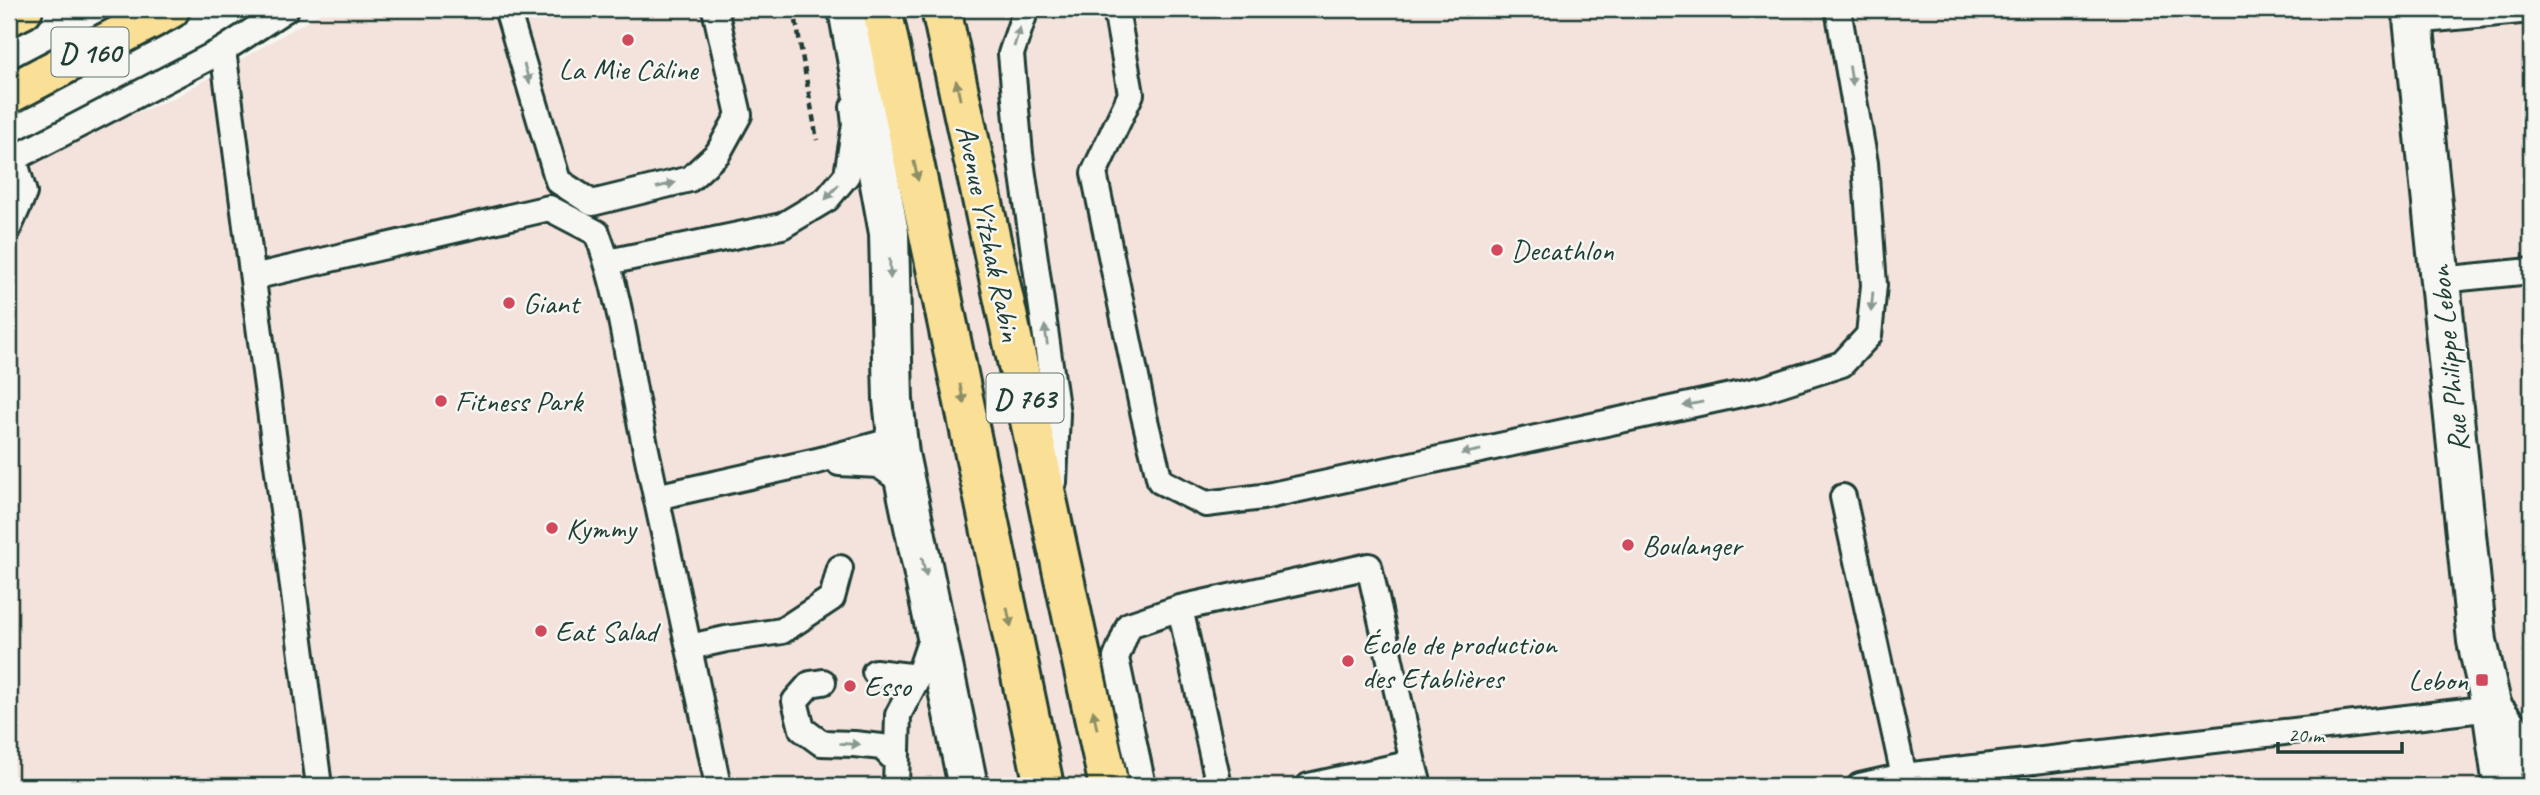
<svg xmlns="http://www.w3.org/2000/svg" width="2540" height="795" viewBox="0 0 2540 795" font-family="Caveat,sans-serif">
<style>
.built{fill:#f4e2dc}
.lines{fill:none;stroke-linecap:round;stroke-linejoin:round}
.lane-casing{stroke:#1f3d34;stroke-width:30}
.street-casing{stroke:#1f3d34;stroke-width:44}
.secondary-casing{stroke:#1f3d34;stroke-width:44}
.primary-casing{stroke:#1f3d34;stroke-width:44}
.highway-casing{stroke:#1f3d34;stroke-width:44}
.path{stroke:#1f3d34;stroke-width:4.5;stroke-dasharray:7 5;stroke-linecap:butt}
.lane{stroke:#f6f6f2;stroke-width:24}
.street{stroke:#f6f6f2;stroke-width:38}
.secondary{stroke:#f6f6f2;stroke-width:38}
.primary{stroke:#fadf96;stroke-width:38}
.highway{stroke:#fadf96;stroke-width:38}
.oneway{fill:#8a9a93}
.oneway2{fill:#8c8e65}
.poi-dot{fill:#d1495b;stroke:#f6f6f2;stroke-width:2.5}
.labels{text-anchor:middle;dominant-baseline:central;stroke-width:5;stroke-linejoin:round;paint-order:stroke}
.shield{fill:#f6f6f2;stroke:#60746d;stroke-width:2}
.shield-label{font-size:28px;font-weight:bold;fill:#1f3d34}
.poi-label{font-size:30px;fill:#1f3d34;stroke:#f6f6f2;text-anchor:start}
.street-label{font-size:30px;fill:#1f3d34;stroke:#f6f6f2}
</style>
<rect width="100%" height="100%" fill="#f6f6f2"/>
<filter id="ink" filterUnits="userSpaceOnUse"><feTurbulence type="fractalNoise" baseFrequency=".0143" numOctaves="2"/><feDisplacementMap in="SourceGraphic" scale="14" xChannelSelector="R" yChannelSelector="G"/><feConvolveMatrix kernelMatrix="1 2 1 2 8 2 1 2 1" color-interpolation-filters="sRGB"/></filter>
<g filter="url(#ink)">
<!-- built -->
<path class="built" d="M328,9H2531V786H9V163L174,98Z"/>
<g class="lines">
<!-- lane casing -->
<g class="lane-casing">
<path id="lane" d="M507,9L558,181L592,203L690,179L718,153L739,115L715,9
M1026,9L1011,54L1020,154L1057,414L1054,482
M1116,9L1131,94L1094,173L1144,416L1160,481L1206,504L1262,497L1764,389L1842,364L1869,335L1874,285L1865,163L1838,9
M2413,21L2531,10
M223,50L319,786
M9,161L223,50L286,9
M9,227L24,193L14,159
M608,262L782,226L827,199L847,175L855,124L853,107
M253,277L549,208L597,233C621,296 628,365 642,431C667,549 694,668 718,786
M2440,280L2531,271
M839,463L879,465L905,484V487
M656,497L817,461L887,442L891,418
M1843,497L1904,776
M690,647L726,639L782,631L832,598L840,568
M875,672L918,677
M823,682L810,684L795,701L802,729L821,743L854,744L882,747L896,761
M1413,763L1419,786
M896,786L898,715L918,677L933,633
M1143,786L1116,658L1129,625L1180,608
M1219,786L1180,608L1369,566L1413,763L1309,786
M1860,786L1904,776L2492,708"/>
</g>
<!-- street casing -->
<g class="street-casing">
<path id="street" d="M848,9L889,233L893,400L899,454L968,786"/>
</g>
<!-- secondary casing -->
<g class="secondary-casing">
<path id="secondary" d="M2412,9L2477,641L2492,708L2503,786
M2493,709L2531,757"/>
</g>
<!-- primary casing -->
<g class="primary-casing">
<path id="primary" d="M882,9L1044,786
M941,9L1109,786"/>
</g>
<!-- highway casing -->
<g class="highway-casing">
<path id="highway" d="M9,16L23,9
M9,94L170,9"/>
</g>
<!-- path -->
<path class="path" d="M794,9L817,140
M1221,9V10"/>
<!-- lane -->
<use href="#lane" class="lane"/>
<!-- street -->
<use href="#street" class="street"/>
<!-- secondary -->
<use href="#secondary" class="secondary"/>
<!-- primary -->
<use href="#primary" class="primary"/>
<!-- highway -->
<use href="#highway" class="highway"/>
</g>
<!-- one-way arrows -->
<defs><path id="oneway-solid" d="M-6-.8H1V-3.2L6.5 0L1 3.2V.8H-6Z" transform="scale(1.75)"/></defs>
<g class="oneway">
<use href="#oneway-solid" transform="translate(1017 37) rotate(-73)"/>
<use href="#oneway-solid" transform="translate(527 74) rotate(73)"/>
<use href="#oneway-solid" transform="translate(1851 76) rotate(81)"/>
<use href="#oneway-solid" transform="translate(666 185) rotate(-14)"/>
<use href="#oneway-solid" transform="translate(832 192) rotate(132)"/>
<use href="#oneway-solid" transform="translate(890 269) rotate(88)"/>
<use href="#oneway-solid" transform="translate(1872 302) rotate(95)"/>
<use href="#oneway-solid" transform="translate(1046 335) rotate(-98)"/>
<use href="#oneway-solid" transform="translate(1693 404) rotate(168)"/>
<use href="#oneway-solid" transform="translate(1471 452) rotate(168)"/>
<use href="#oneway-solid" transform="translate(924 567) rotate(78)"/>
<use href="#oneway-solid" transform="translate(850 744) rotate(3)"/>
</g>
<g class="oneway2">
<use href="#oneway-solid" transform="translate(958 90) rotate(-102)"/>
<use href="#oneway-solid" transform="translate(916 171) rotate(78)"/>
<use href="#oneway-solid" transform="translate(962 394) rotate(78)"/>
<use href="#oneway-solid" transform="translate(1009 617) rotate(78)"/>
<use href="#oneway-solid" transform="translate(1095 720) rotate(-102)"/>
</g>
</g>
<!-- markers -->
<g class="poi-dot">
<circle cx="628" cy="40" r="7"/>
<circle cx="1497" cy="250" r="7"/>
<circle cx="509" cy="303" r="7"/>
<circle cx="441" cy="401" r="7"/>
<circle cx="552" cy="528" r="7"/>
<circle cx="1628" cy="545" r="7"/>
<circle cx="541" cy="631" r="7"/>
<circle cx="1348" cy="661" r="7"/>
<rect x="2475" y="673" width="14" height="14" rx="3.5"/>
<circle cx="850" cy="686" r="7"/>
</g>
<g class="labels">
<!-- shield labels -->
<g class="shield">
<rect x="51.5" y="27.5" width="77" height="49" rx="5"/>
<rect x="986.5" y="373.5" width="77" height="49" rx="5"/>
</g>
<g class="shield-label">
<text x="90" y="52">D 160</text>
<text x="1025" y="398">D 763</text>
</g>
<!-- poi labels -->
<g class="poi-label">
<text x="628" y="69" text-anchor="middle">La Mie Câline</text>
<text x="1511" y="250">Decathlon</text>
<text x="523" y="303">Giant</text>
<text x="455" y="401">Fitness Park</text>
<text x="566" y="528">Kymmy</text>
<text x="1642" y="545">Boulanger</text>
<text x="555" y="631">Eat Salad</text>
<text x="1362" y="644">École de production<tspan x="1362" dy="34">des Etablières</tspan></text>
<text x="2468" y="680" text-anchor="end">Lebon</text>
<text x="864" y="686">Esso</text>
</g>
<!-- street labels -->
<g class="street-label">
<text transform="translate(989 233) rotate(78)">Avenue Yitzhak Rabin</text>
<text transform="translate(2449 359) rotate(-96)">Rue Philippe Lebon</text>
</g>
</g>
<!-- margin -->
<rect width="2540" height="795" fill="none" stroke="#f6f6f2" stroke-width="35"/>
<rect x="18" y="18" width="2505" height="760" fill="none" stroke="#1f3d34" stroke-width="2.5" filter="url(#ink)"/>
<!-- scale -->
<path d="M2278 742v10h124v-10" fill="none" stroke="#1f3d34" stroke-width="3.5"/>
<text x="2288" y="742" font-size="21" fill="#1f3d34" stroke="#f6f6f2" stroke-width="5" paint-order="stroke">20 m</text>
</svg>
